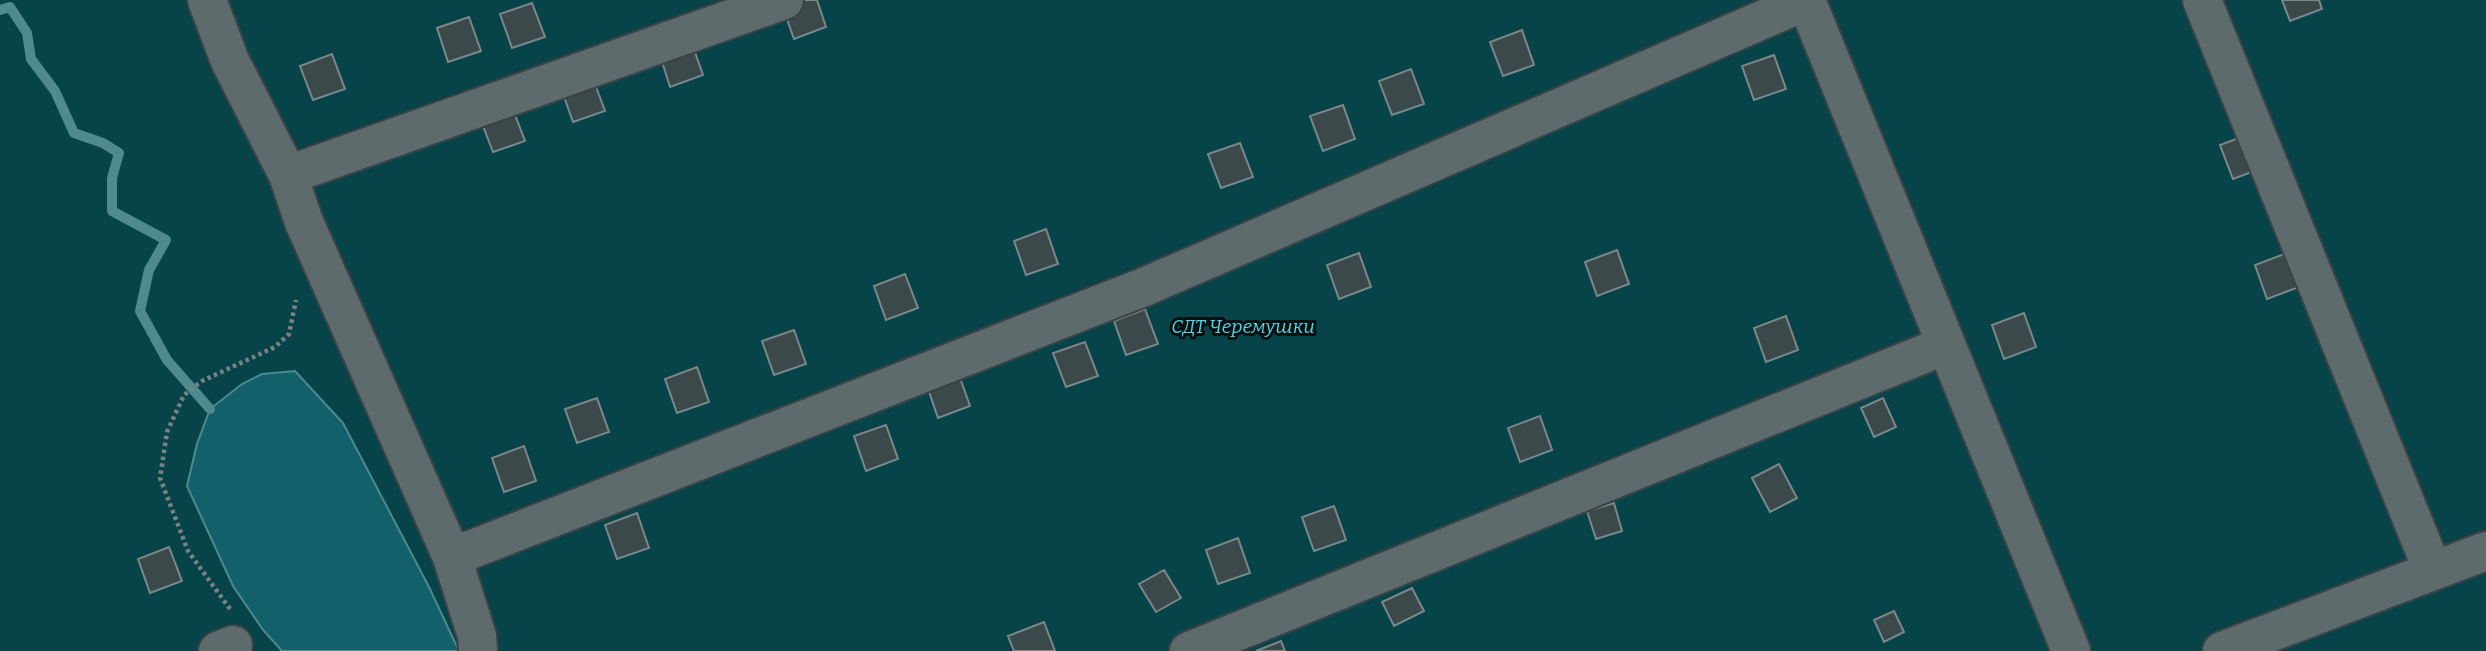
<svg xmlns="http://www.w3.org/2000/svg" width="2486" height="651" viewBox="0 0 2486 651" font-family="Bitter,serif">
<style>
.green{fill:#07444a}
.water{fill:#12616a;stroke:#508990;stroke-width:2}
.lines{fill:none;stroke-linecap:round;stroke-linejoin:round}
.stream{stroke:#508990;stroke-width:10}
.building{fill:#3c494a;stroke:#7b888a;stroke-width:2}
.minor-casing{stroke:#394345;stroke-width:42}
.path{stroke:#798284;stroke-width:4.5;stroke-dasharray:3.5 3.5;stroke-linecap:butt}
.minor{stroke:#5e6b6d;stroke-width:38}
.labels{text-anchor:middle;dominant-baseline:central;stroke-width:6;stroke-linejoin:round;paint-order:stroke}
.park-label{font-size:19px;font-style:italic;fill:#4ad7e8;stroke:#090e0f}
</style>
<rect width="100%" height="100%" fill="#1b2628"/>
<!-- green -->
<path class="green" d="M0,0H2486V651H0Z"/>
<!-- water -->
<path class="water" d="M295,371L343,423L429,587L459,651H282L263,630L233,586L187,486L197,444L210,409L242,384L262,374Z"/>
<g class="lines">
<!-- stream -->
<path class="stream" d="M0,10L10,7L27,33L31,59L55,91L74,133L103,143L119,153L112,178V211L166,240L149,270L140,311L167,360L210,409"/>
</g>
<!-- building -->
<path class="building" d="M795,0H817L826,27L794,39L782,5Z
M2282,0H2319L2322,9L2290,21Z
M532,3L545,37L512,48L500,14Z
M469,17L481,51L448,62L437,28Z
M1522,30L1534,65L1503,76L1490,42Z
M691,41L703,75L670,87L659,52Z
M332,54L345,89L313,100L300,66Z
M1774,55L1786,89L1754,100L1742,66Z
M1411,69L1424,104L1392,115L1379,81Z
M592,76L605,111L573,122L561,88Z
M1343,105L1355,139L1323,151L1310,116Z
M512,107L525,141L493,152L480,118Z
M2252,133L2265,167L2233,179L2220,145Z
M1240,143L1253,177L1221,188L1208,154Z
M1046,229L1058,264L1026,275L1014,241Z
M1617,250L1629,284L1597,296L1585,262Z
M1359,253L1371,287L1339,299L1327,265Z
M2287,253L2299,287L2267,299L2255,265Z
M905,274L918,308L886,320L874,286Z
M1145,309L1158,344L1126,355L1114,321Z
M2024,313L2036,347L2004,359L1992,325Z
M1786,316L1798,350L1766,362L1754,328Z
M794,330L806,364L774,375L762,341Z
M1085,342L1098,376L1066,387L1053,353Z
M697,367L709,402L677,413L665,379Z
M958,372L970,406L938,418L926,383Z
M597,398L609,432L577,443L565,409Z
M1883,398L1896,427L1874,437L1861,408Z
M1540,416L1552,450L1520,462L1508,428Z
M886,425L898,459L866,471L854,436Z
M524,446L536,481L504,492L492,458Z
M1779,464L1797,498L1770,512L1752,478Z
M1614,503L1622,531L1596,539L1587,511Z
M1334,506L1346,540L1314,551L1302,517Z
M637,513L649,548L617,559L605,525Z
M1238,538L1250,573L1218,584L1206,550Z
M169,547L182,581L150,593L138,559Z
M1164,570L1181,598L1156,612L1139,584Z
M1412,588L1424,611L1394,626L1382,602Z
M1894,611L1904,632L1884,642L1874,620Z
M1044,622L1055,651H1014L1008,636Z
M1281,641L1285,651H1256Z"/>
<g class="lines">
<!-- minor casing -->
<g class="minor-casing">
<path id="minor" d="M207,0L230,61L288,175L304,222L452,557
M1806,0L2071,651
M2202,0L2433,571
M288,175L784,0
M218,651L233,645
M478,651L477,636L452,557L1144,287L1806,1
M1189,651L1946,345
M2222,651L2486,551"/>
</g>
<!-- path -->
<path class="path" d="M230,609L188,551L160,478L167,432L184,395L202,381L275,347L289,334L296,300"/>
<!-- minor -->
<use href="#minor" class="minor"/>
</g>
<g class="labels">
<!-- park labels -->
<g class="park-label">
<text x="1243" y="326">СДТ Черемушки</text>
</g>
</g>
</svg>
